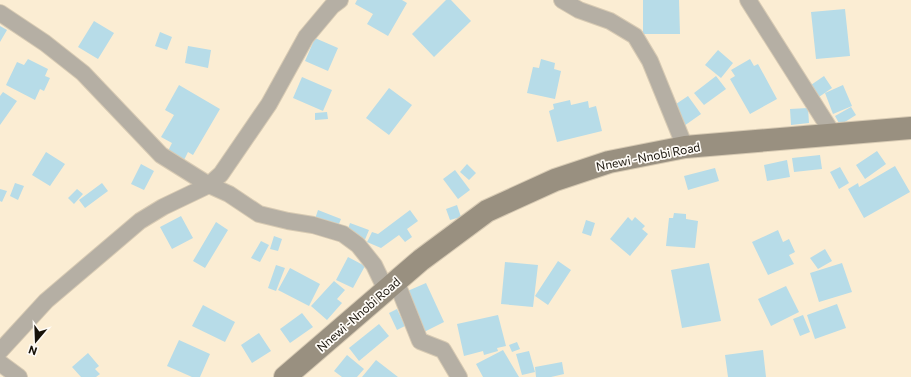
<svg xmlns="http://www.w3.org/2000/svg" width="911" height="377" viewBox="0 0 911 377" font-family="Commissioner,sans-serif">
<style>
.building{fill:#b7dce8}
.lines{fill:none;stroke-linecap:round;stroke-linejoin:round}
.street-casing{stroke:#d7cab3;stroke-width:18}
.secondary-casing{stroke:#d7cab3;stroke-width:24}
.street{stroke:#b5afa4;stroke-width:16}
.secondary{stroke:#999080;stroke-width:22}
.labels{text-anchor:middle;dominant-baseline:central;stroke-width:3.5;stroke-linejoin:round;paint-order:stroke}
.street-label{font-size:12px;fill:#18130a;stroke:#fefbf6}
</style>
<rect width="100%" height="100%" fill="#fbedd3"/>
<!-- building -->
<path class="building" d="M357,0H402L407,3L388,36L367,24L373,14L355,4Z
M446,0H451L471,21L434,57L412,34Z
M643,0H679L680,34H643Z
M845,9L850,56L816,59L811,12Z
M94,21L114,33L98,59L78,47Z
M0,26L7,30L0,42Z
M160,32L172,37L167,50L155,46Z
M315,38L338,48L328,71L305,61Z
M188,46L211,50L208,68L185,63Z
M718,50L733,63L721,78L705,65Z
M28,59L48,69L45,76L50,78L44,91L40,89L35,100L6,85L17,62L24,65Z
M541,59L555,63L554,69L561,71L555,99L527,93L533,67L539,68Z
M750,59L754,66L758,64L777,99L750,114L730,79L735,76L731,70Z
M716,76L726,89L704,105L694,93Z
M824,76L832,88L816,99L808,87Z
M302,77L332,90L323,111L293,98Z
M179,85L220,109L193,155L188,152L184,160L168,151L172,143L161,137L174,115L165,110Z
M843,85L852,106L833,114L825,93Z
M389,88L412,105L389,135L366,118Z
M3,92L17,101L0,125V96Z
M688,96L701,114L684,126L670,108Z
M570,100L571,105L588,101L589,108L596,106L602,131L557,142L549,111L554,109L553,104Z
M851,107L856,115L840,125L835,116Z
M808,108L809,123L791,125L790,109Z
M327,112L328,119L315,120V113Z
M877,151L886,164L865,179L856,165Z
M46,152L65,164L50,186L32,175Z
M820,155L822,169L794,172L792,158Z
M787,160L790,177L767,181L764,165Z
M141,164L154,171L144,190L131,184Z
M467,164L476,173L469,180L460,172Z
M895,166L910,192L864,218L848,189L858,183L859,187Z
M840,167L849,183L839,189L830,172Z
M715,168L719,181L688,190L684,176Z
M455,170L470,190L458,199L443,179Z
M15,183L24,186L18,200L10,196Z
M102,183L108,191L85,208L79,200Z
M0,189L7,191L2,202L0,201Z
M77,189L83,194L74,204L68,198Z
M457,205L461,217L450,220L446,209Z
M318,210L341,219L336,231L314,222Z
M410,210L418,221L407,229L412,237L405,242L399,235L381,248L367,242L372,232L378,234Z
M674,213L686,214V219L698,221L695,248L666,246L669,218H673Z
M181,216L193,238L172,249L160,227Z
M628,217L632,221L635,217L645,226L642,229L648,234L630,256L610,239Z
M586,220L595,223L591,236L582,233Z
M216,222L228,230L205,268L193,261Z
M350,223L369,230L364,242L346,235Z
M778,230L783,242L789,239L795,252L789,255L794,264L768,275L752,242Z
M274,236L282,239L278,251L270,249Z
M261,241L269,245L260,262L251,258Z
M825,249L832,261L818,269L810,258Z
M348,257L365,266L353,288L336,280Z
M558,261L571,270L548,305L535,296Z
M505,262L538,265L533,307L501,304Z
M709,263L721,321L682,328L671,270Z
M842,263L852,292L819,302L810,273Z
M276,265L285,268L276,291L268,288Z
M290,268L320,284L309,306L278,290Z
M334,281L345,290L337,299L342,303L327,320L311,306Z
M426,283L444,322L422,333L403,293Z
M786,286L799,312L771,326L758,299Z
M837,304L846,328L815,339L807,315Z
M203,305L235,322L225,342L192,326Z
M397,309L405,326L397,330L389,313Z
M302,313L313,327L290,343L280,329Z
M498,315L506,346L497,348L498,351L484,355L483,351L464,356L457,324Z
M803,315L810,332L800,336L793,319Z
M379,324L389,336L359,361L349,348Z
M259,333L271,351L252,363L241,345Z
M179,340L210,354L200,377H192L167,366Z
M517,342L520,349L512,352L509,345Z
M503,350L519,377H483L476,364Z
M763,350L766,377H728L725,355Z
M529,351L535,372L522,375L516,354Z
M88,353L99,366L95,369L100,374L96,377H81L72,367Z
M347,355L364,369L357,377H342L334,371Z
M376,360L398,377H362Z
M562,362L564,374L551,377H536L535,367Z"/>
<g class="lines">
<!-- street casing -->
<g class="street-casing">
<path id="street" d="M562,0L579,10L610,21L635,36L650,61L685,147
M748,0L833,134
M0,13L45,43L83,73L161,155L209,185L229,194L259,214L288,221L313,225L343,234L358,245L374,265L386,290
M396,281L420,341L443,350L459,377
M0,351L46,301L140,221L163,207L209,185L221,174L269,104L306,37L332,6L340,0
M0,363L19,377"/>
</g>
<!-- secondary casing -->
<g class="secondary-casing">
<path id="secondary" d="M285,377L421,260L487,211L555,180L609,162L685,147L911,128"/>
</g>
<!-- street -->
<use href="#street" class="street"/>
<!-- secondary -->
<use href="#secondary" class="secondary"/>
</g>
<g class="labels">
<!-- street labels -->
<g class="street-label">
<text transform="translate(648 156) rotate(-11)">Nnewi -Nnobi Road</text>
<text transform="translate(358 314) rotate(-41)">Nnewi -Nnobi Road</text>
</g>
</g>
<!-- north arrow -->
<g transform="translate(36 341) rotate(199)" stroke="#fefbf6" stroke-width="3" paint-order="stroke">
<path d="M0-3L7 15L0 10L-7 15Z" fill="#18130a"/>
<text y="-6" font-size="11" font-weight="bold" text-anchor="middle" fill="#18130a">N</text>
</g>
</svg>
